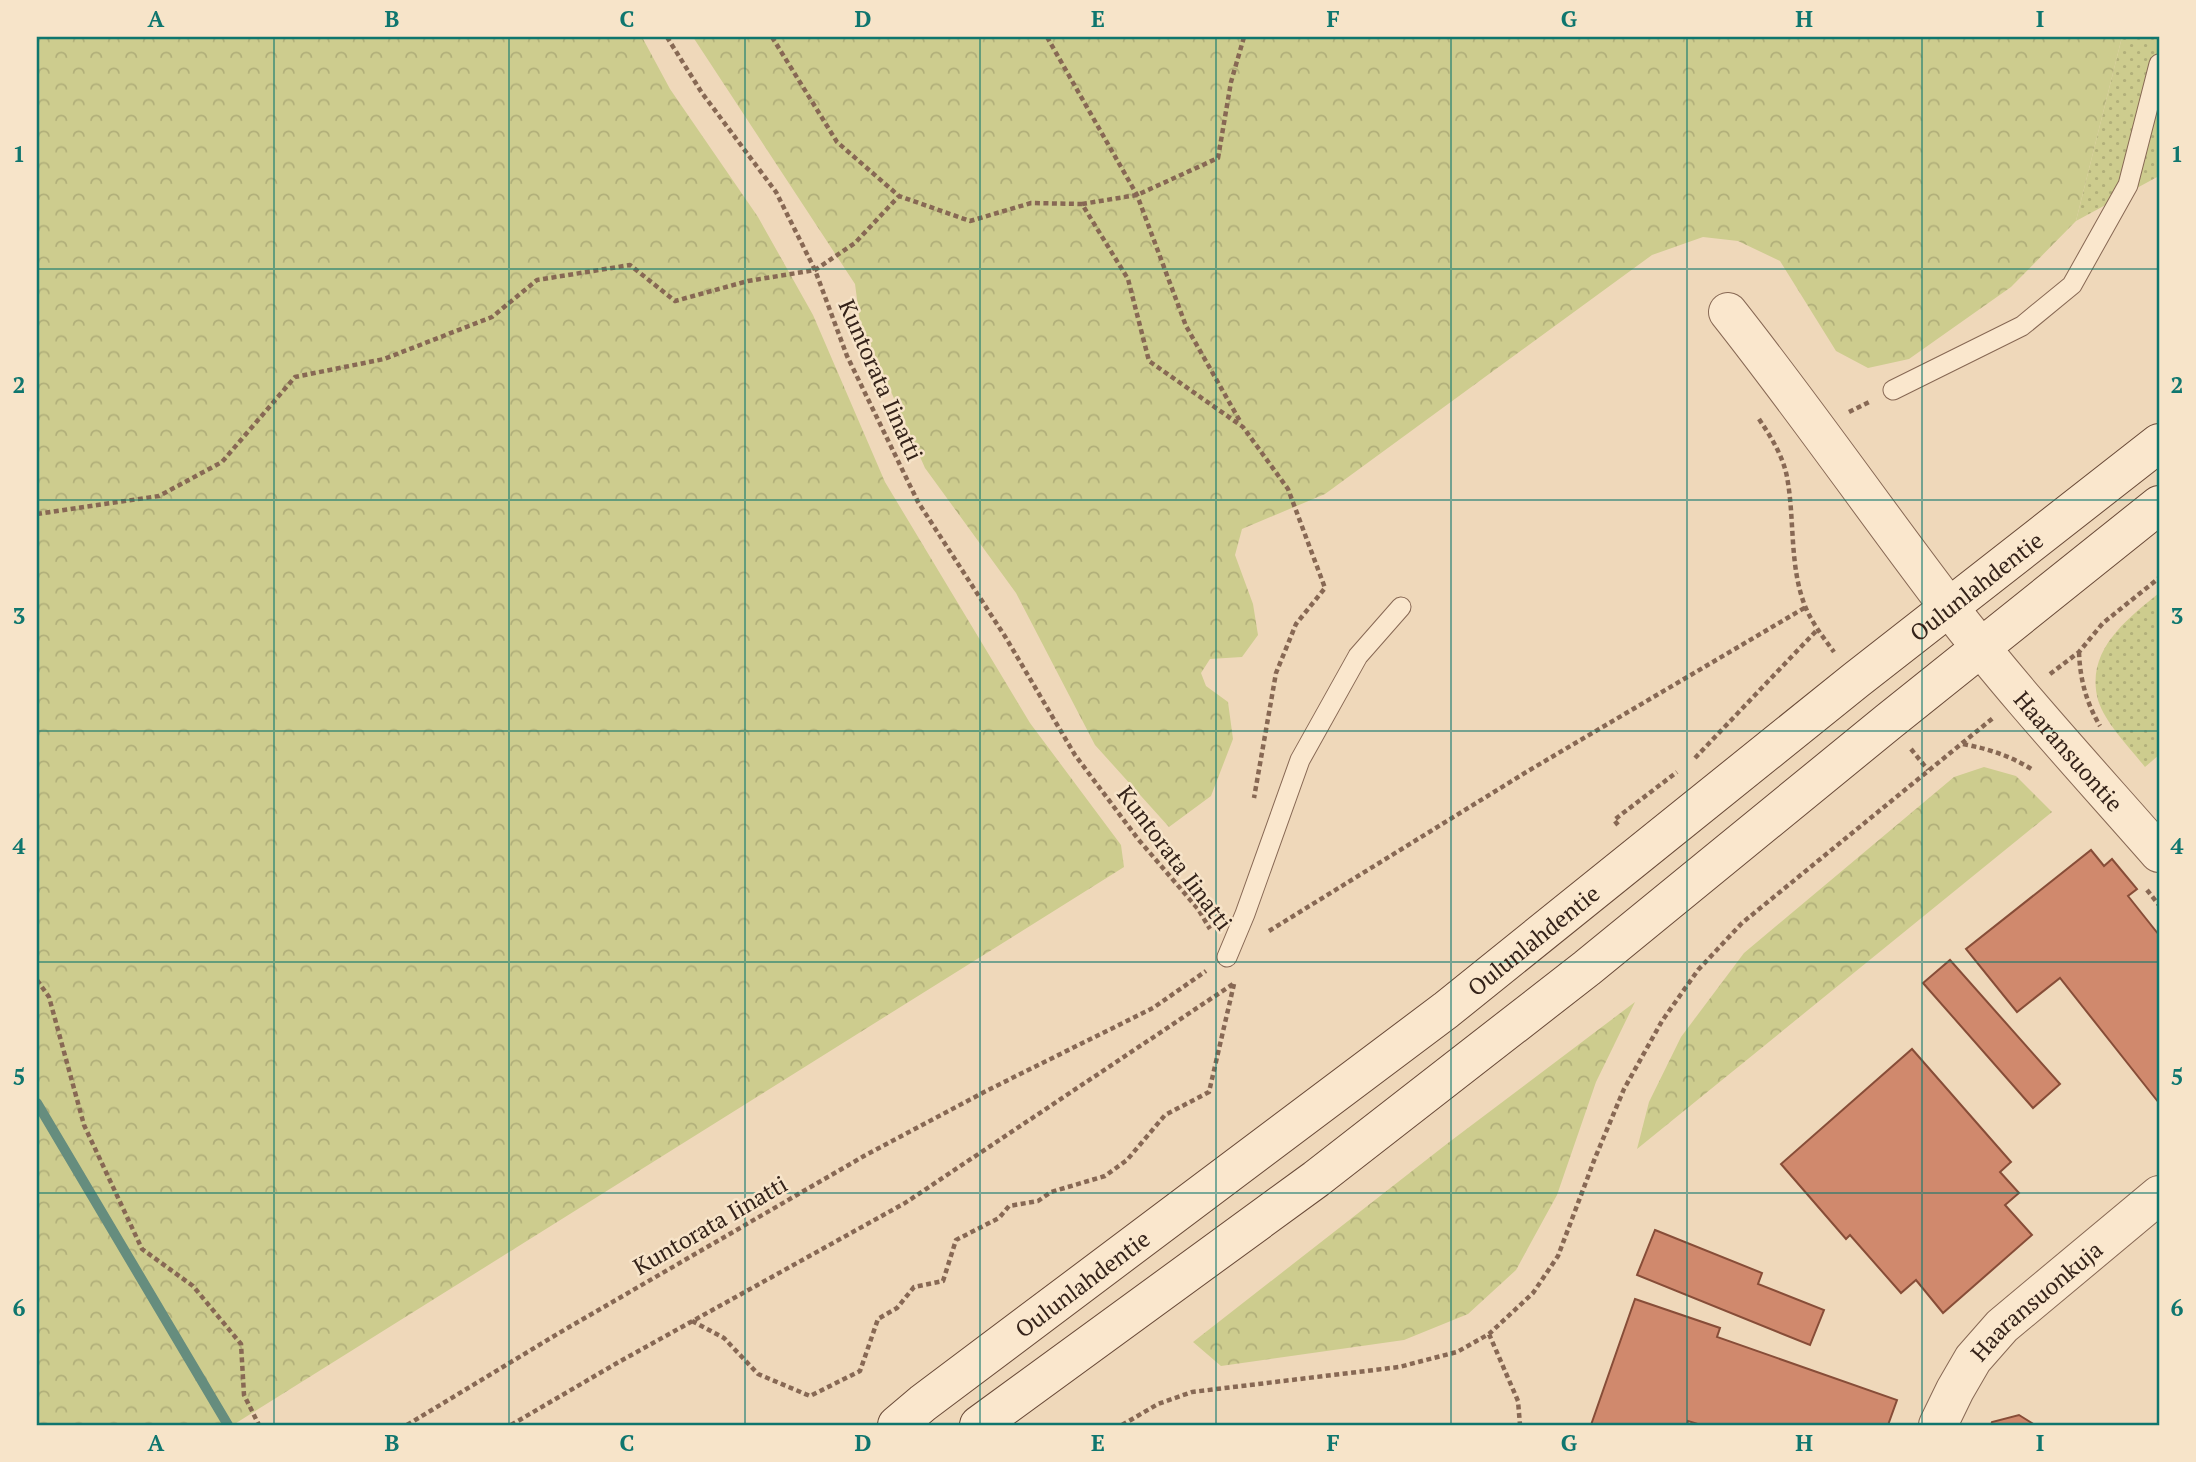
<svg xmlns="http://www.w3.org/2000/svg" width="2196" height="1462" viewBox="0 0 2196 1462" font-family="'PT Serif',serif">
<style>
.grass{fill:url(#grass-dots)}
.forest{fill:url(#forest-crowns)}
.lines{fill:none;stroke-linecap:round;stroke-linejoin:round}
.stream{stroke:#668d7e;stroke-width:10}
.building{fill:#d0896d;stroke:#874d38;stroke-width:2}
.service-casing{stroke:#876854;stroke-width:21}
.minor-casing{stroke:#876854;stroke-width:40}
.secondary-casing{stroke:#684937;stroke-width:40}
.path{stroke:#876854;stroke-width:4.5;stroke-dasharray:5 3.5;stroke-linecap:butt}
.service{stroke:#fae7cd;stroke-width:19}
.minor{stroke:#fae7cd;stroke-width:38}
.secondary{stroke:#fae7cd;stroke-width:38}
.grid{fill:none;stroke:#0f766e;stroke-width:2;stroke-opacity:0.55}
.labels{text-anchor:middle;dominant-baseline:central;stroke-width:5;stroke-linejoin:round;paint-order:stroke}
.street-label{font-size:23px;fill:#35231a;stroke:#f7e4c9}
.neatline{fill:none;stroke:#0f766e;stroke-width:2.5}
.grid-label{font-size:23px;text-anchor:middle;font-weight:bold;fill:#0f766e}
</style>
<defs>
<pattern id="grass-dots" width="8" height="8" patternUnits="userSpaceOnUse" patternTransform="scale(1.75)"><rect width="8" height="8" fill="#cdcc8e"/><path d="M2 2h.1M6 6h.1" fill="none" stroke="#b1af7a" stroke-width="1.8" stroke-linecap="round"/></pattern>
<pattern id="forest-crowns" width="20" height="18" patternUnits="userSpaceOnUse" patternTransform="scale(1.75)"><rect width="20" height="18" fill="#cdcc8e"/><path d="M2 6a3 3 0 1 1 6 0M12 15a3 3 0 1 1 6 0" fill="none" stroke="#b1af7a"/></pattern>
</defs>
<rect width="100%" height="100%" fill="#efd8ba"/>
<!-- grass -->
<path class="grass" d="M2122,37H2159V176L2076,221Z
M2159,593V755L2145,767C2130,748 2105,723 2098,700C2085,651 2126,620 2159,593Z"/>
<!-- forest -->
<path class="forest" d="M37,37H642L670,89L758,217L813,315L885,482L1030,723L1121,845L1124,867L233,1425H37Z
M693,37H2122L2076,221L2011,287L1909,359L1868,368L1836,351L1780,261L1738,241L1703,237L1652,255L1325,494L1242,529L1235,555L1253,604L1258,635L1242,657L1210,659L1201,673L1206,686L1228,702L1233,739L1211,796L1169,827L1095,745L1016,593L925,468L860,322L855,284Z
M1984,767L2016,776L2052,812L1637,1149L1649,1102L1681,1037L1744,953L1954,777Z
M1635,1002L1596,1082L1557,1195L1516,1270L1468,1314L1404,1340L1221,1366L1193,1342L1448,1143Z"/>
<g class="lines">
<!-- stream -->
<path class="stream" d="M37,1103L228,1425"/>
</g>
<!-- building -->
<path class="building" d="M2091,850L2104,866L2112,859L2137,889L2128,896L2159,935V1103L2060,978L2017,1012L1966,949Z
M1950,960L2060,1084L2033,1108L1923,983Z
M1912,1049L2011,1162L2000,1172L2019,1193L2005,1205L2032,1235L1943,1313L1916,1280L1901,1293L1850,1235L1846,1239L1781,1164Z
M1655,1230L1762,1273L1758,1284L1824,1310L1810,1345L1637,1275Z
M1635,1299L1720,1328L1717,1337L1897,1400L1888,1425H1701L1688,1421L1687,1425H1591Z
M2019,1415L2035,1425H1991L1992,1422Z"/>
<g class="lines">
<!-- service casing -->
<g class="service-casing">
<path id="service" d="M1893,390L2022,326L2072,285L2128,185L2159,64
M1227,957L1245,914L1300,760L1358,656L1401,607"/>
</g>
<!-- minor casing -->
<g class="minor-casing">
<g id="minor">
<path id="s1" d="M1728,312C1804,408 1874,509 1948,606C2014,692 2088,772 2159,853"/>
<path id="s2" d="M1938,1425L1955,1390L1973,1359L2002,1326L2159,1195"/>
</g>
</g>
<!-- secondary casing -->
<g class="secondary-casing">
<g id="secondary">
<path id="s3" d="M897,1425L923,1403L1446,1010L1856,680L2159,443"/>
<path d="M979,1425L1316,1179L1587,968L1888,722L2159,505"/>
</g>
</g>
<!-- path -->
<path class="path" d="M667,37L702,93L776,192L815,270L847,356L918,502L1006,638L1075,755L1138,839L1198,909L1210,929
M772,37L837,142L899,196L970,221L1031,203L1082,204L1128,279L1149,361L1243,427L1288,489L1325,588L1296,624L1276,673L1254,798
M1047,37L1137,195L1186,326L1241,423
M1082,204L1137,195L1218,158L1231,82L1244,37
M1849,412L1869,402
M1759,419C1771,437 1783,456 1787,477C1795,520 1789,565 1805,606C1812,623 1823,637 1834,652
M37,514L159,496L222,462L295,377L384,359L492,317L537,280L630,265L675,301L748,281L815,270L855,243L899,196
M2079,652C2080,679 2086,702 2100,726
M2050,674L2079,652L2103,623L2159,578
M1963,744C1989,749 2011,756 2033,770
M1911,749L1928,770
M1695,758L1817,630
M1618,825L1614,820L1677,772
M2147,890L2159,905
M1269,931L1528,771L1806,607
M37,980L49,997L84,1125L142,1249L193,1286L241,1344L244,1395L259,1425
M692,1321L724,1338L758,1374L810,1396L860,1371L878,1319L897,1308L914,1287L943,1281L956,1240L999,1218L1009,1206L1038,1201L1051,1192L1105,1176L1127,1160L1165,1115L1209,1092L1234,984
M1489,1334L1518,1401L1520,1425
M407,1425L559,1333L864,1156L988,1090L1153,1008L1206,971
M511,1425L617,1363L905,1203L1233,984
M1122,1425L1158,1404L1192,1392L1399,1367L1457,1352L1489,1334L1533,1293L1558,1256L1595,1158L1624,1089L1662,1021L1698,970L1742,923L1993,718"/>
<!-- service -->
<use href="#service" class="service"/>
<!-- minor -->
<use href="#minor" class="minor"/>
<!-- secondary -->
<use href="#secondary" class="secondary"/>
</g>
<!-- grid -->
<path class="grid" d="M274,37V1425M509,37V1425M745,37V1425M980,37V1425M1216,37V1425M1451,37V1425M1687,37V1425M1922,37V1425M37,269H2159M37,500H2159M37,731H2159M37,962H2159M37,1193H2159"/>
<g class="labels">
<!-- street labels -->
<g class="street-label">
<text transform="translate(881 380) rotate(66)">Kuntorata Iinatti</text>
<text stroke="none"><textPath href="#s3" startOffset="1367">Oulunlahdentie</textPath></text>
<text stroke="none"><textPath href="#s1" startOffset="556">Haaransuontie</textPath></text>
<text transform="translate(1175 858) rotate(53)">Kuntorata Iinatti</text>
<text stroke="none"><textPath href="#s3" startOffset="800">Oulunlahdentie</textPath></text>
<text transform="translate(710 1225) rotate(-30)">Kuntorata Iinatti</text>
<text stroke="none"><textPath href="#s3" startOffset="233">Oulunlahdentie</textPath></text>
<text stroke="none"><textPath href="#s2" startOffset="161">Haaransuonkuja</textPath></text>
</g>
</g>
<!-- border -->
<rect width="2196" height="1462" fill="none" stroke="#f7e4c9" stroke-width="77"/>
<rect x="38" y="38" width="2120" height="1386" class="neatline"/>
<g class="grid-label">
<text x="156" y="27">A</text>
<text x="392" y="27">B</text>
<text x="627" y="27">C</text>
<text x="863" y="27">D</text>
<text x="1098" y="27">E</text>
<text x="1333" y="27">F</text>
<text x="1569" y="27">G</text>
<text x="1804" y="27">H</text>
<text x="2040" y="27">I</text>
<text x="19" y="162">1</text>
<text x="2177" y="162">1</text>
<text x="19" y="393">2</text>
<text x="2177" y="393">2</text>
<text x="19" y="624">3</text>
<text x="2177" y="624">3</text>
<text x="19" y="854">4</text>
<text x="2177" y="854">4</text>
<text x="19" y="1085">5</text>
<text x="2177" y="1085">5</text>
<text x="19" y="1316">6</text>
<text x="2177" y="1316">6</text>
<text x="156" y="1451">A</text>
<text x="392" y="1451">B</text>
<text x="627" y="1451">C</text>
<text x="863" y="1451">D</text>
<text x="1098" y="1451">E</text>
<text x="1333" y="1451">F</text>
<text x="1569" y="1451">G</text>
<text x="1804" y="1451">H</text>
<text x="2040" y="1451">I</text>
</g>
</svg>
